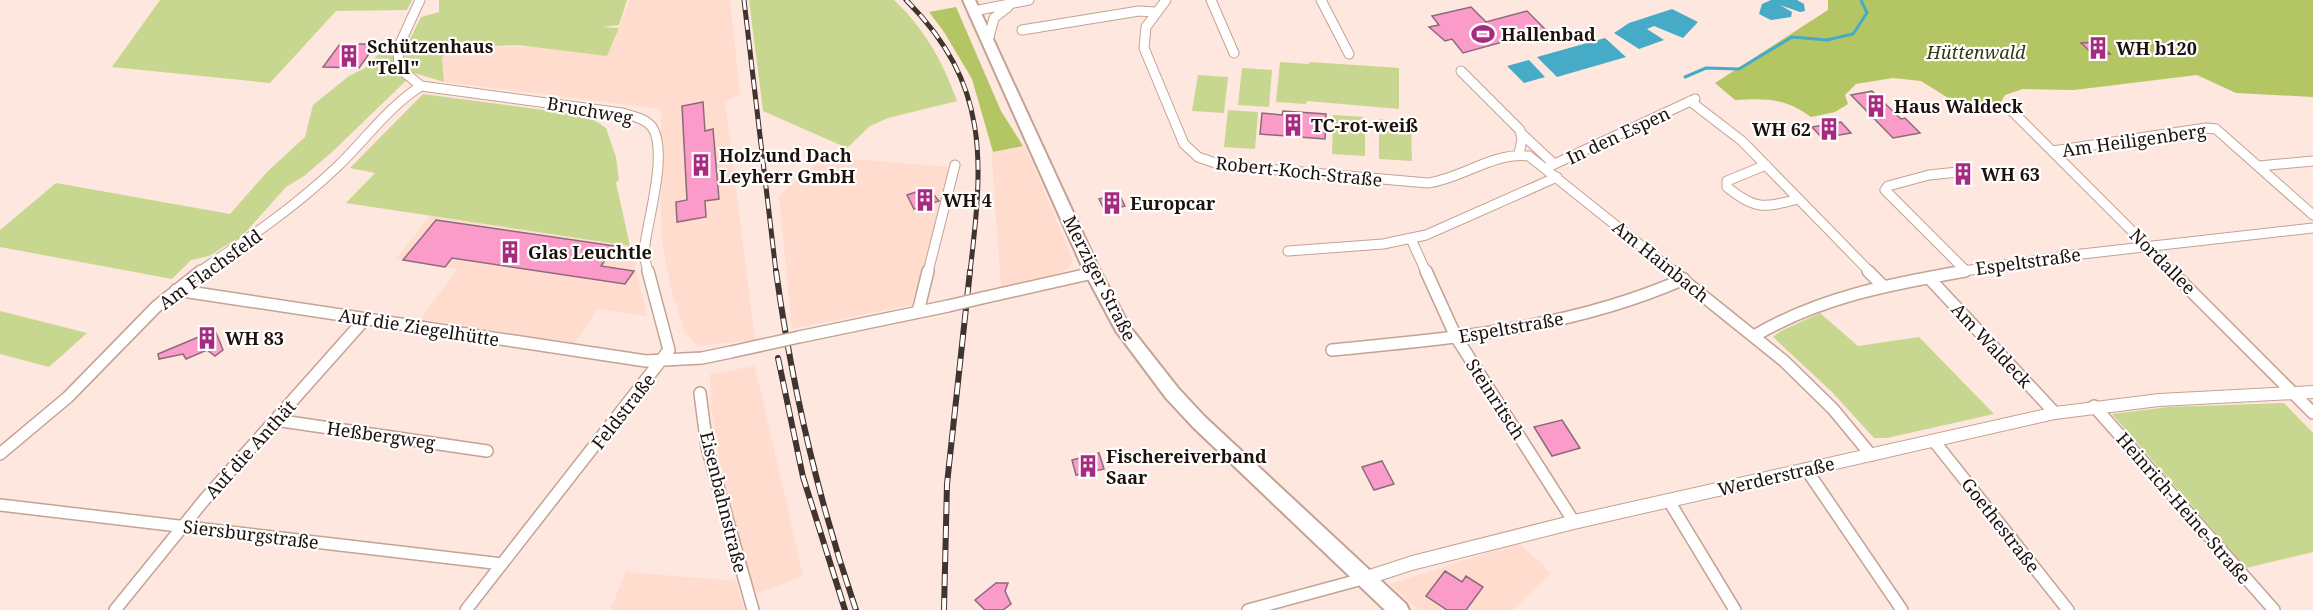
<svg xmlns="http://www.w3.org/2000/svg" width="2313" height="610" viewBox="0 0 2313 610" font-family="'Noto Serif',serif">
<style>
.built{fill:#ffdccd}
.green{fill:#c8d78f}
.forest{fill:#b4c664}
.water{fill:#45abc6}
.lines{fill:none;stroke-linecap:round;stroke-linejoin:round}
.stream{stroke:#45abc6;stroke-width:3}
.building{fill:#fa9bc9;stroke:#8b6b7a;stroke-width:1.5}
.minor-far1-casing{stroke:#c4a294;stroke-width:11}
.minor-casing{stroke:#c4a294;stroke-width:14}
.tertiary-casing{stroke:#c4a294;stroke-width:2}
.secondary-casing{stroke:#c4a294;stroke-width:4}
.minor-far1{stroke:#fff;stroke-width:9}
.minor{stroke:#fff;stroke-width:11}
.tertiary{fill:#fff;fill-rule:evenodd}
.secondary{fill:#fff;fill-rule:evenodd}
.rail-far1-casing{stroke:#41332e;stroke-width:5}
.rail-casing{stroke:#41332e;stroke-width:6}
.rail-far1{stroke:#fff;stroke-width:3;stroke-dasharray:10;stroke-linecap:butt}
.rail{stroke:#fff;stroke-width:4;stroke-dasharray:12;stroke-linecap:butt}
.minor-bridge-casing{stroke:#c4a294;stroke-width:14;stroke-linecap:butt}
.minor-bridge{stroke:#fff;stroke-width:11}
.labels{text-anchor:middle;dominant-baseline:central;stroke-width:4.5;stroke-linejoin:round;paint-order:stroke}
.poi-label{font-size:18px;font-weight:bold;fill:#1d110c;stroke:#fff;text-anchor:start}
.park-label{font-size:18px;font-style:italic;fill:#32390f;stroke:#fff}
.street-label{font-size:18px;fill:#1d110c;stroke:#fff}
</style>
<rect width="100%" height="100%" fill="#fde7de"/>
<!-- built -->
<path class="built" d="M629,0H730L740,94L725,102L755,340L697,346L685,333L671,289L661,236V109L444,82L442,58L452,48L613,45Z
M1025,146L1073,260L1069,268L1058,274L1001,287L992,157L993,152Z
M824,157L950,167L944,203L911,305L792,329L779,196Z
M430,216L630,246L647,316L597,309L575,343L420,319L458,269L396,259Z
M755,366L803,576L755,594L746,571L720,463L711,408L710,374Z
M1519,543L1551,573L1513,610H1419L1390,584Z
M626,572L736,581L744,610H610Z"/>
<!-- green -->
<path class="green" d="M160,0H412L407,10L336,11L270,83L112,67Z
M439,0H627L619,25L602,27L619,28L607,56L518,45L452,48L442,58L444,82L414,73L331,153L304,176L286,187L243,235L209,256L191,260L172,279L0,247V230L56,183L230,214L267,172L305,137L313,105L349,76L365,68L382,51L408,43L421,17L439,12Z
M749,0H894C925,29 943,62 957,101L888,118L870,126L847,148L763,111Z
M1280,62L1309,64L1310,62L1399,68V109L1307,101L1306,104L1276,102Z
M1242,68L1272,70L1269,107L1238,105Z
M1198,75L1228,77L1224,113L1192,111Z
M423,94L588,116L606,128L616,157L619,180L616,183L630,246L346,203L375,173L350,168Z
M1228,110L1258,112L1255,149L1224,147Z
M1333,115L1365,117V156L1332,154Z
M1379,119L1411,122L1412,161L1379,159Z
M0,311L87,333L49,367L0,354Z
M1820,313L1858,346L1919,337L1994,414L1887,438H1874L1831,391L1773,337L1781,331Z
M2284,403L2313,433V552L2246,568L2112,414L2168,407Z"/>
<!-- forest -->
<path class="forest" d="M1828,0H2313V97L2236,93L2197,75L2074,90L2023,89L2005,95L1998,107L1966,109L1921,81L1893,78L1856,84L1845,95L1848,104L1835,112L1811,117C1785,98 1766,98 1735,100L1715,83L1828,10Z
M956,7L1001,111L1023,146L993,152L972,79L944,32L929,12Z"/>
<!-- water -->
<path class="water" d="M1771,0H1797L1804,4L1805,11L1800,12L1780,5L1792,12L1791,17L1771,20L1759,14L1762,4Z
M1672,9L1698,22L1683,38L1654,26L1647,29L1664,40L1639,49L1614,33L1629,23Z
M1605,38L1626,57L1557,77L1537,57Z
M1529,60L1545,77L1524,83L1507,66Z"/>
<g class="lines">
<!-- stream -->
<path class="stream" d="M1685,77L1706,68L1739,69L1792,37L1827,40L1853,34L1867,13L1861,0"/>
</g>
<!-- building -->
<path class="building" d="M1471,7L1486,22L1527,11L1546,30L1463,53L1452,39L1445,41L1429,27L1439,25L1432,16Z
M2099,42L2110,54L2094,55L2081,43Z
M340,44H376L359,68L323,67Z
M1872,91L1901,119L1905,118L1920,133L1893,138L1851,95Z
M703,102L705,131L713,129L719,199L705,201L706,217L677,222L676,202L687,200L682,106Z
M1283,111L1326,114L1325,139L1260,134L1262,113L1282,115Z
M1841,122L1851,133L1822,138L1812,127Z
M928,188L939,201L914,209L907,195Z
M1119,194L1125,206L1105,211L1099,199Z
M436,220L615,246L601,266L634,271L625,284L452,258L445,267L403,260Z
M215,330L223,350L215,356L207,350L186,359L183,354L159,359L158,354Z
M1562,420L1580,448L1552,456L1534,427Z
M1099,453L1104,469L1076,475L1072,460Z
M1382,461L1394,484L1374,490L1362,467Z
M1445,571L1462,582L1466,576L1483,587L1466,610H1447L1426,596Z
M996,583H1008L1005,591L1011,604L1003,610H985L975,600Z"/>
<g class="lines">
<!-- minor-far1 casing -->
<g class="minor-far1-casing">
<path id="minor-far1" d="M420,0L398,48L399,68L421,86L622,113C632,116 645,118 652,127C668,150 649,216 645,244L644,256L648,272
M1166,0L1146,27L1144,48L1184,144L1198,157L1221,165L1428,183C1463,178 1493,152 1529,156L1674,272
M1211,0L1234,53
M1321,0L1349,54
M974,11L1029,0
M1022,30L1139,11L1155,12
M988,41L994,18L1008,7
M1461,71L1520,130L1522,139L1519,154
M1690,101L1742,141L1870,272
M2011,110L2173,272
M1522,134L1554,164
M2053,151L2206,128L2216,129L2313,215
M1766,165L1727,181V187C1755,210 1764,208 1798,199
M2259,166L2313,161
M1546,168L1695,99
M1958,172L1929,175L1888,186L1885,190L1965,270
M1411,239L1426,272
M1288,251L1383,244L1426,235L1557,177
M199,272C249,238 294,208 338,166C367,138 387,108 421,86
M928,272L955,165
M1957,272L2073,255L2313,228"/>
</g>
<!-- minor casing -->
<g class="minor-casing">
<path id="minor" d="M1426,271L1456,337L1574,522
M1672,271L1784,361L1833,409L1871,455
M1868,271L1883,286
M2171,271L2313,413
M1929,278L2055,413
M176,290L646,361L702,358L731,352
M982,298L1093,273
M918,312L928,271
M1754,336C1820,297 1891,284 1965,271
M799,337L948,306
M1332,350C1455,338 1570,329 1684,279
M700,393L707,447L753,610
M2094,406L2274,610
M275,420L487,451
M1934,441L2068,610
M0,454L68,397L157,306L201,271
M1806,469L1902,610
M1669,501L1735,610
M0,505L502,564
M115,610L205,499L365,319
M466,610L669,350L648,271
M1248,610L1366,578"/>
</g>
<!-- tertiary casing -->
<g class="tertiary-casing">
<path id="tertiary" d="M2313,386V398L2159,406L2055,419L1574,529L1412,570L1366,585L1360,583L1358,578L1360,573L1412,556L1574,515L2055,407L2159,394Z"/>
</g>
<!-- secondary casing -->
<g class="secondary-casing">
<path id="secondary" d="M963,0H975L1101,273L1130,327L1178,388L1205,417L1406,604L1409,610H1385L1193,427L1166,398L1116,331L1085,273Z"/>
</g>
<!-- minor-far1 -->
<use href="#minor-far1" class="minor-far1"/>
<!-- minor -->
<use href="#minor" class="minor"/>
<!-- tertiary -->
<use href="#tertiary" class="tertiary"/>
<!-- secondary -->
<use href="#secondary" class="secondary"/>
<!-- rail-far1 casing -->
<g class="rail-far1-casing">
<path id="rail-far1" d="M744,0L776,272
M906,0C991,85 983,162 970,272"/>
</g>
<!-- rail casing -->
<g class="rail-casing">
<path id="rail" d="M776,271C792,387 818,499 856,610
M778,358L803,477L845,610
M944,610L947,484L970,271"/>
</g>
<!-- rail-far1 -->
<use href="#rail-far1" class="rail-far1"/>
<!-- rail -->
<use href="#rail" class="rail"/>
<!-- minor-bridge casing -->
<g class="minor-bridge-casing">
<path id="minor-bridge" d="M948,306L982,298
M731,352L799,337"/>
</g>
<!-- minor-bridge -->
<use href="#minor-bridge" class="minor-bridge"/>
</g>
<!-- icons -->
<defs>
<g id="stadium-bare" transform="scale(1.8)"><path d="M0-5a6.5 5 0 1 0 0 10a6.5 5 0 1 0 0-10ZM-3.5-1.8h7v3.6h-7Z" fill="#a62b80" stroke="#fff" stroke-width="2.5" paint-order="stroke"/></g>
<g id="building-bare" transform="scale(1.8)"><path d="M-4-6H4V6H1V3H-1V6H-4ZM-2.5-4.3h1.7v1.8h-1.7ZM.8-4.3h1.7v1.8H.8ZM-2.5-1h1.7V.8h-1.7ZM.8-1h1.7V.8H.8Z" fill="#a62b80" stroke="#fff" stroke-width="2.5" paint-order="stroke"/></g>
</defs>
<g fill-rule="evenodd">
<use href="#stadium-bare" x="1483" y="34"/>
<use href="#building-bare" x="2098" y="48"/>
<use href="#building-bare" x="349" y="56"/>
<use href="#building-bare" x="1876" y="106"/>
<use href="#building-bare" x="1293" y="125"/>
<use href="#building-bare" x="1829" y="129"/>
<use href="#building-bare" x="701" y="165"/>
<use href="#building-bare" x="1963" y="174"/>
<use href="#building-bare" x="925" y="200"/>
<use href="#building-bare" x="1112" y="203"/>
<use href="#building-bare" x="510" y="252"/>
<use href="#building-bare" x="207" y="338"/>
<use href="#building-bare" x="1088" y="466"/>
</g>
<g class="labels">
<!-- poi labels -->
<g class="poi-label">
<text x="1501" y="34">Hallenbad</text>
<text x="367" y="46">Schützenhaus<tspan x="367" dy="21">"Tell"</tspan></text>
<text x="2116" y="48">WH b120</text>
<text x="1894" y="106">Haus Waldeck</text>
<text x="1311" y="125">TC-rot-weiß</text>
<text x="1811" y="129" text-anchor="end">WH 62</text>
<text x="719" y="155">Holz und Dach<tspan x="719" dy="21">Leyherr GmbH</tspan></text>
<text x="1981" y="174">WH 63</text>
<text x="943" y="200">WH 4</text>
<text x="1130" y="203">Europcar</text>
<text x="528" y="252">Glas Leuchtle</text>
<text x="225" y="338">WH 83</text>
<text x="1106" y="456">Fischereiverband<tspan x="1106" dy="21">Saar</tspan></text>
</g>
<!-- park labels -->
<g class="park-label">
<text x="1976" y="52">Hüttenwald</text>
</g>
<!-- street labels -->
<g class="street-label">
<text transform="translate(590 110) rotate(10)">Bruchweg</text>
<text transform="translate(1618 135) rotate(-25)">In den Espen</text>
<text transform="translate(2134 140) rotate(-8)">Am Heiligenberg</text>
<text transform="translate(1299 171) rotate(6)">Robert-Koch-Straße</text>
<text transform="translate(1661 261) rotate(39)">Am Hainbach</text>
<text transform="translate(2028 261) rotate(-8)">Espeltstraße</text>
<text transform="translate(2163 261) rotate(45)">Nordallee</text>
<text transform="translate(210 269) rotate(-36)">Am Flachsfeld</text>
<text transform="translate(1100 278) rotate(63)">Merziger Straße</text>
<text transform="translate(419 327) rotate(9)">Auf die Ziegelhütte</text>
<text transform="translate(1511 327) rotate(-10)">Espeltstraße</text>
<text transform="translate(1992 345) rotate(47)">Am Waldeck</text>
<text transform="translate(1496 399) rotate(57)">Steinritsch</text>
<text transform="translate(623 411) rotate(-52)">Feldstraße</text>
<text transform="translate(381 435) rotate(8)">Heßbergweg</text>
<text transform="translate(250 449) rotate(-48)">Auf die Anthät</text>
<text transform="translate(1776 476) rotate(-13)">Werderstraße</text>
<text transform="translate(724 502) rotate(76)">Eisenbahnstraße</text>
<text transform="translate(2184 508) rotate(49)">Heinrich-Heine-Straße</text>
<text transform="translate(2001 525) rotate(52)">Goethestraße</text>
<text transform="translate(251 534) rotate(7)">Siersburgstraße</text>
</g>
</g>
</svg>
